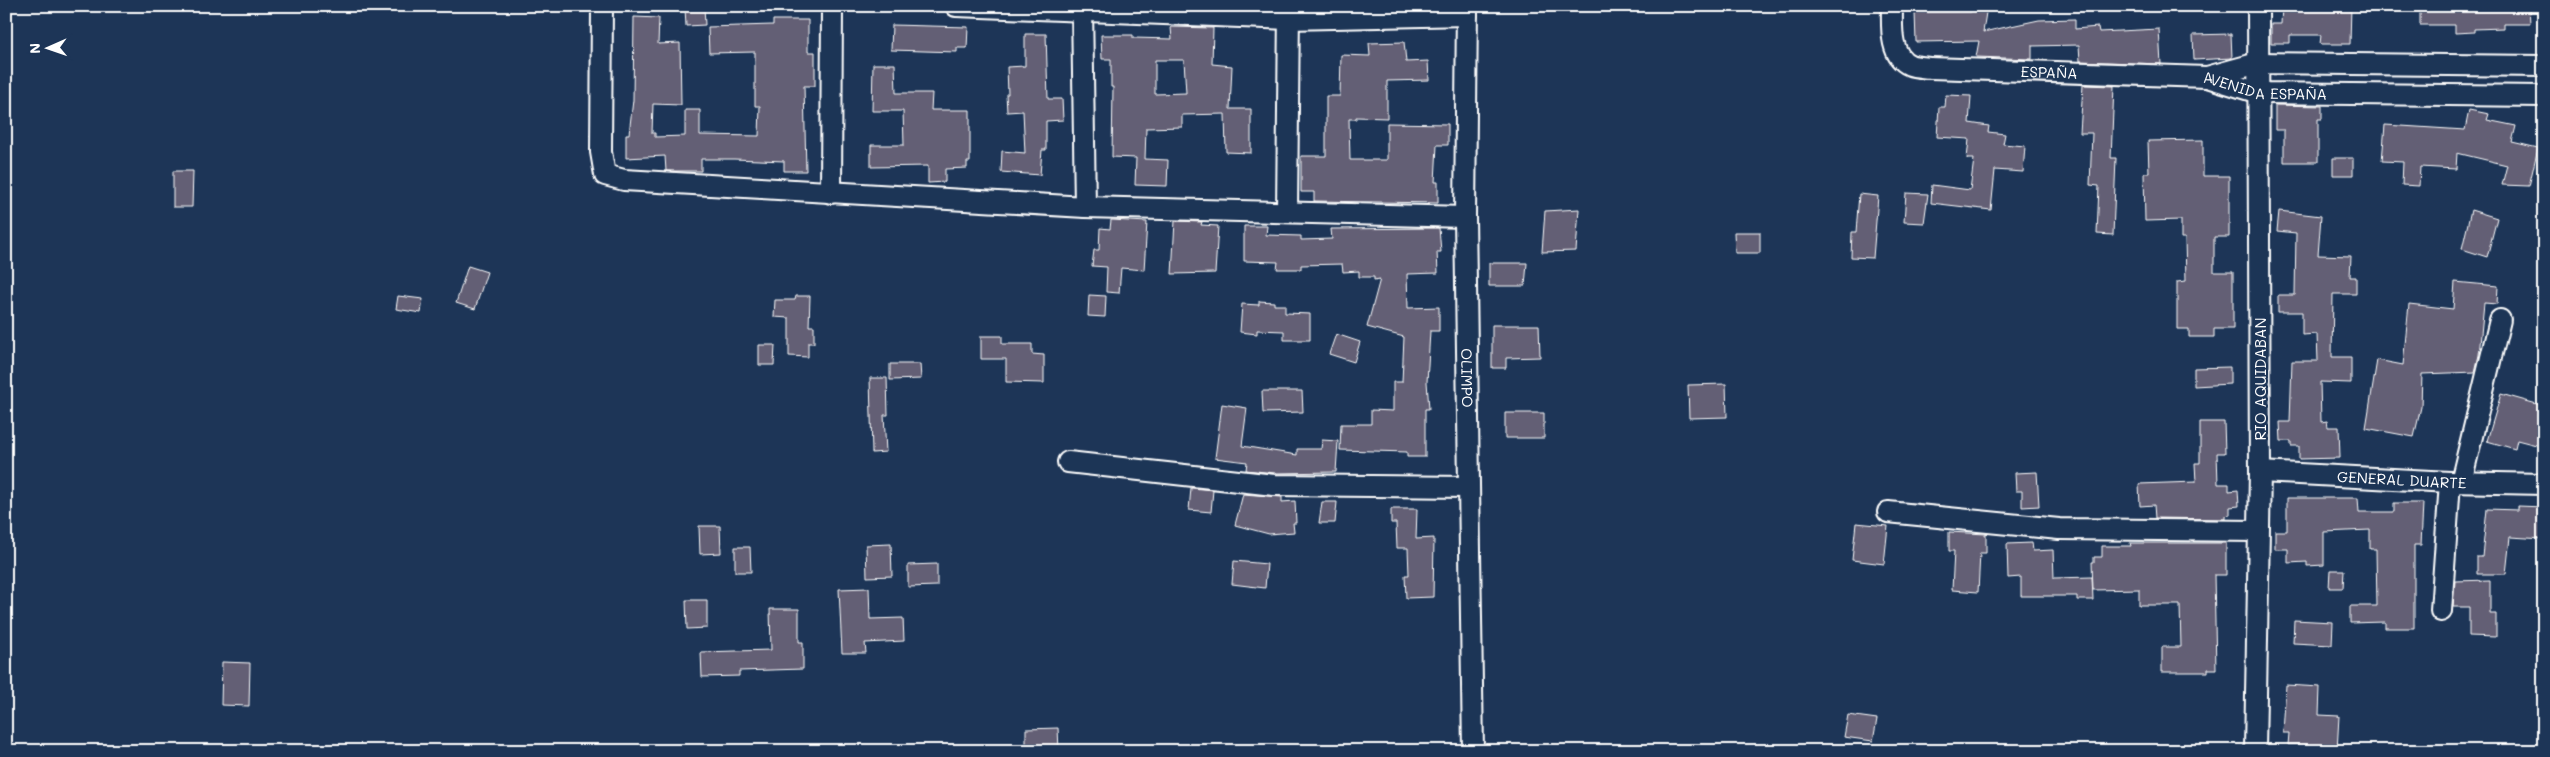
<svg xmlns="http://www.w3.org/2000/svg" width="2550" height="757" viewBox="0 0 2550 757" font-family="Mali,sans-serif">
<style>
.building{fill:#635e74;stroke:#fff;fill-rule:evenodd}
.lines{fill:none;stroke-linecap:round;stroke-linejoin:round}
.minor-casing{stroke:#fff;stroke-width:24}
.minor{stroke:#1d3557;stroke-width:20}
.labels{text-anchor:middle;dominant-baseline:central;stroke-width:4;stroke-linejoin:round;paint-order:stroke}
.street-label{font-size:15px;fill:#fff;stroke:#1d3557}
</style>
<rect width="100%" height="100%" fill="#1d3557"/>
<filter id="ink" filterUnits="userSpaceOnUse"><feTurbulence type="fractalNoise" baseFrequency=".02" numOctaves="2"/><feDisplacementMap in="SourceGraphic" scale="10" xChannelSelector="R" yChannelSelector="G"/><feConvolveMatrix kernelMatrix="1 2 1 2 8 2 1 2 1" color-interpolation-filters="sRGB"/></filter>
<g filter="url(#ink)">
<!-- building -->
<path class="building" d="M1972,6H1987L1983,32L2039,20L2075,19V29L2098,27L2099,32L2159,29L2161,64L2080,61L2079,45L2032,46V59L1976,57L1979,41L1916,42L1915,12H1971Z
M2282,6H2351L2350,44H2320L2321,35H2290V43H2271V24H2281Z
M2420,6H2529L2530,24H2503V28L2474,29V32L2455,33V25H2420Z
M704,7L705,25L686,26L685,8Z
M634,17L659,18L658,44L680,43L681,105L653,104L652,133H655V137L685,136V110H700V135L759,136L760,106H755V52L709,53L708,27L773,25V20H808V52H815V86H804L806,171H784V161L734,159H701V171H666L665,156L626,158V134H629L633,100Z
M892,25L968,27L967,48H957V52L891,50Z
M1171,27L1213,28L1212,64L1232,66L1230,109H1251V153L1226,152L1225,114L1182,115V127L1146,128L1145,159L1168,160L1167,186L1135,185L1136,158L1112,157L1113,87H1111V59H1102L1101,35H1133V38L1172,39ZM1155,60H1184L1186,93L1155,94Z
M1025,34H1046L1048,99H1062L1063,120L1046,121V150H1042L1040,175L1001,172L1002,151L1025,153L1023,111L1007,112L1006,94H1008L1007,67L1025,66Z
M2231,34L2232,58L2194,60L2193,35Z
M1404,42L1406,62L1428,61L1429,80L1387,81V118L1356,117V119H1349L1350,160H1387V123L1448,124V145H1437L1435,182H1438V203L1314,201V192H1301V156H1326V96H1340L1341,55L1370,56L1369,43Z
M873,64H895L896,93H932L931,110H970V162H967V168L945,169V182L928,183V166L871,167V145H904L903,111H872Z
M2083,85L2114,86L2111,158H2116L2113,235L2097,234L2099,186L2090,185L2092,133H2080Z
M1946,95L1971,96L1969,123L1989,126L1988,132L2005,134L2003,144L2025,146L2023,172L1995,170L1991,210L1931,203L1932,185L1970,190L1974,159H1967L1969,139L1937,137L1939,107H1945Z
M2275,105L2322,106V119H2318V162H2284V130H2275Z
M2469,110L2489,114L2487,120L2516,126L2512,142L2538,148L2529,186L2502,185L2507,165L2457,153L2456,169L2420,167L2419,186L2402,185L2403,162L2382,161L2385,125L2465,130Z
M2203,140V176H2229V237H2214V272H2233V329H2214V337H2189V329H2177V282L2186,281L2185,238H2181V220L2145,221L2144,173H2149L2148,141Z
M2333,158H2353V175H2333Z
M173,171H193L192,207H173Z
M1906,193L1928,194L1924,223L1904,222Z
M1859,194L1878,196L1873,258L1851,257L1852,232H1856Z
M1579,209L1576,251L1542,252L1545,211Z
M2471,210L2497,218L2487,257L2462,249Z
M2279,211L2321,216L2318,255L2351,256L2350,277H2356V294H2333L2332,357H2351V383L2320,382L2321,422L2327,421L2328,427H2339L2340,458L2299,459V446H2291V441H2281L2280,422H2290L2292,361H2318L2317,334L2302,335V312H2278V295H2295L2296,233L2277,231Z
M1111,220L1147,222L1144,270L1121,268L1119,293L1106,292L1107,267L1092,266L1094,250H1099L1100,228L1110,229Z
M1175,221L1202,222L1201,225L1218,226L1215,273L1172,274Z
M1244,226H1267L1266,235L1301,236V240L1332,239L1331,229L1439,228L1441,252H1437L1438,273L1407,274L1408,308L1439,307V331H1430L1427,382L1429,409H1425V457H1407V452L1340,450L1341,424H1371V410L1393,411V382H1402L1404,337L1367,327L1380,279L1374,280V277H1359V271L1343,272L1342,264L1301,265V269H1277L1278,262L1244,261Z
M1734,232H1760V253H1735Z
M1489,263H1527L1525,286H1489Z
M468,266L487,272L475,309L456,303Z
M2455,282L2498,286L2497,304L2484,303L2479,355L2475,372L2422,374L2421,407L2414,437L2366,428L2377,360L2403,365L2409,304L2453,309Z
M1089,295L1106,296L1105,317L1088,316Z
M398,296L423,299L421,313L396,309Z
M796,296H810L809,326H814V343H808V357L789,356V318L774,317L775,300H795Z
M1259,301L1274,302V305H1285V313L1310,314V340H1284V331L1257,330V334L1240,332L1242,304L1259,305Z
M1492,325H1539L1540,357L1506,358V368H1492Z
M1336,334L1360,342L1354,362L1329,354Z
M981,336H1002V344H1032V354L1044,355V383L1006,382V359H981Z
M759,345H775L774,365H759Z
M890,364H920L921,379L890,380Z
M2230,367V384L2194,386V368Z
M870,378H887L888,415H884L886,452L872,453Z
M1726,384L1727,417L1689,418L1688,385Z
M1262,391H1302L1303,412L1263,413Z
M2501,394L2544,406V447L2517,440L2515,449L2487,441Z
M1222,404L1247,408L1242,446L1297,455V449H1321L1322,440L1338,441L1336,472L1275,473L1246,470L1247,462L1215,458Z
M1505,413H1544V438H1505Z
M2200,422H2224L2225,453H2217L2218,484H2229V491L2238,490L2239,506L2230,507V515L2225,516V519L2155,518L2154,505L2140,506L2139,484L2196,482L2195,463H2200Z
M2037,472L2039,506L2022,507V491H2016L2015,473Z
M1191,488L1213,490L1211,512L1189,510Z
M1243,494L1282,497V502L1295,501L1296,523H1293L1294,532L1269,534L1235,525Z
M2287,498H2358L2359,512H2394V503H2423L2421,545H2414V628H2385V622L2350,623V606H2377L2376,549H2370V530L2324,532V565L2307,566V562L2288,563V549H2275V531H2287Z
M1322,502H1337L1335,523H1319Z
M2518,506L2544,507V539L2510,537L2506,574H2477V557H2482L2487,509L2518,510Z
M1391,509H1417L1416,539L1434,538L1433,597L1406,598L1405,575H1409L1408,548H1397L1396,523H1391Z
M1856,523L1888,526L1884,564L1852,560Z
M699,526H720L721,553L700,554Z
M1949,532L1986,534V553H1980L1978,592L1952,590L1954,551H1949Z
M2032,543L2033,551L2053,550L2054,578L2092,577L2093,600H2077V596H2021V577L2008,578L2007,544Z
M2130,543H2226V575H2214L2216,669H2208V672H2162V647H2181L2180,605H2139V589L2093,590L2092,562H2094V557H2102V546H2131Z
M891,544L892,576L867,577L866,545Z
M735,547H750L751,572H735Z
M1234,561L1267,564L1265,588L1232,584Z
M937,564V586L908,587V565Z
M2330,570H2344L2343,588H2329Z
M2490,580V614H2496V637L2469,636V607H2453L2455,581Z
M869,588L870,619L903,618L904,641L865,643L866,653H842L839,589Z
M686,600H707V628L687,629Z
M770,609H799V642H803V669L739,671V676L702,677L701,652L771,650Z
M2294,620L2333,622L2332,645L2293,643Z
M222,662L250,663L249,706L221,705Z
M2286,685L2320,687L2319,715L2339,716L2337,751H2298V745H2288L2289,733H2283Z
M1848,715L1877,719L1873,741L1844,737Z
M1058,728L1059,751H1026V729Z"/>
<g class="lines">
<!-- minor casing -->
<g class="minor-casing">
<g id="minor">
<path d="M602,6L601,152L605,175L624,180L1085,207L1465,217"/>
<path d="M956,6L1289,19L1467,15"/>
<path d="M1082,6L1085,207"/>
<path id="s1" d="M1467,6L1465,217L1473,751"/>
<path id="s2" d="M1892,6C1892,25 1889,56 1910,65C1915,67 1924,67 1930,68L2207,77L2259,93L2544,96"/>
<path d="M2207,77L2258,63L2544,66"/>
<path d="M831,193L832,6"/>
<path d="M1287,212L1289,6"/>
<path d="M1068,462L1274,485L1469,487"/>
<path id="s3" d="M2260,472L2450,482L2544,484"/>
<path d="M2461,482L2500,320"/>
<path d="M1888,512L2059,529L2258,531"/>
<path d="M2441,611L2450,482"/>
<path d="M2255,751L2260,472L2258,6"/>
</g>
</g>
<!-- minor -->
<use href="#minor" class="minor"/>
</g>
</g>
<g class="labels">
<!-- street labels -->
<g class="street-label">
<text stroke="none"><textPath href="#s2" startOffset="205">ESPAÑA</textPath></text>
<text stroke="none"><textPath href="#s2" startOffset="422">AVENIDA ESPAÑA</textPath></text>
<text stroke="none"><textPath href="#s1" startOffset="372">OLIMPO</textPath></text>
<text transform="translate(2260 379) rotate(-90)">RIO AQUIDABAN</text>
<text stroke="none"><textPath href="#s3" startOffset="142">GENERAL DUARTE</textPath></text>
</g>
</g>
<!-- margin -->
<rect width="2550" height="757" fill="none" stroke="#1d3557" stroke-width="25"/>
<rect x="12" y="12" width="2525" height="732" fill="none" stroke="#fff" stroke-width="2" filter="url(#ink)"/>
<!-- north arrow -->
<g transform="translate(48 48) rotate(268)" stroke="#1d3557" stroke-width="4" paint-order="stroke">
<path d="M0-4L9 19L0 12L-9 19Z" fill="#ffffff"/>
<text y="-8" font-size="14" font-weight="bold" text-anchor="middle" fill="#ffffff">N</text>
</g>
</svg>
